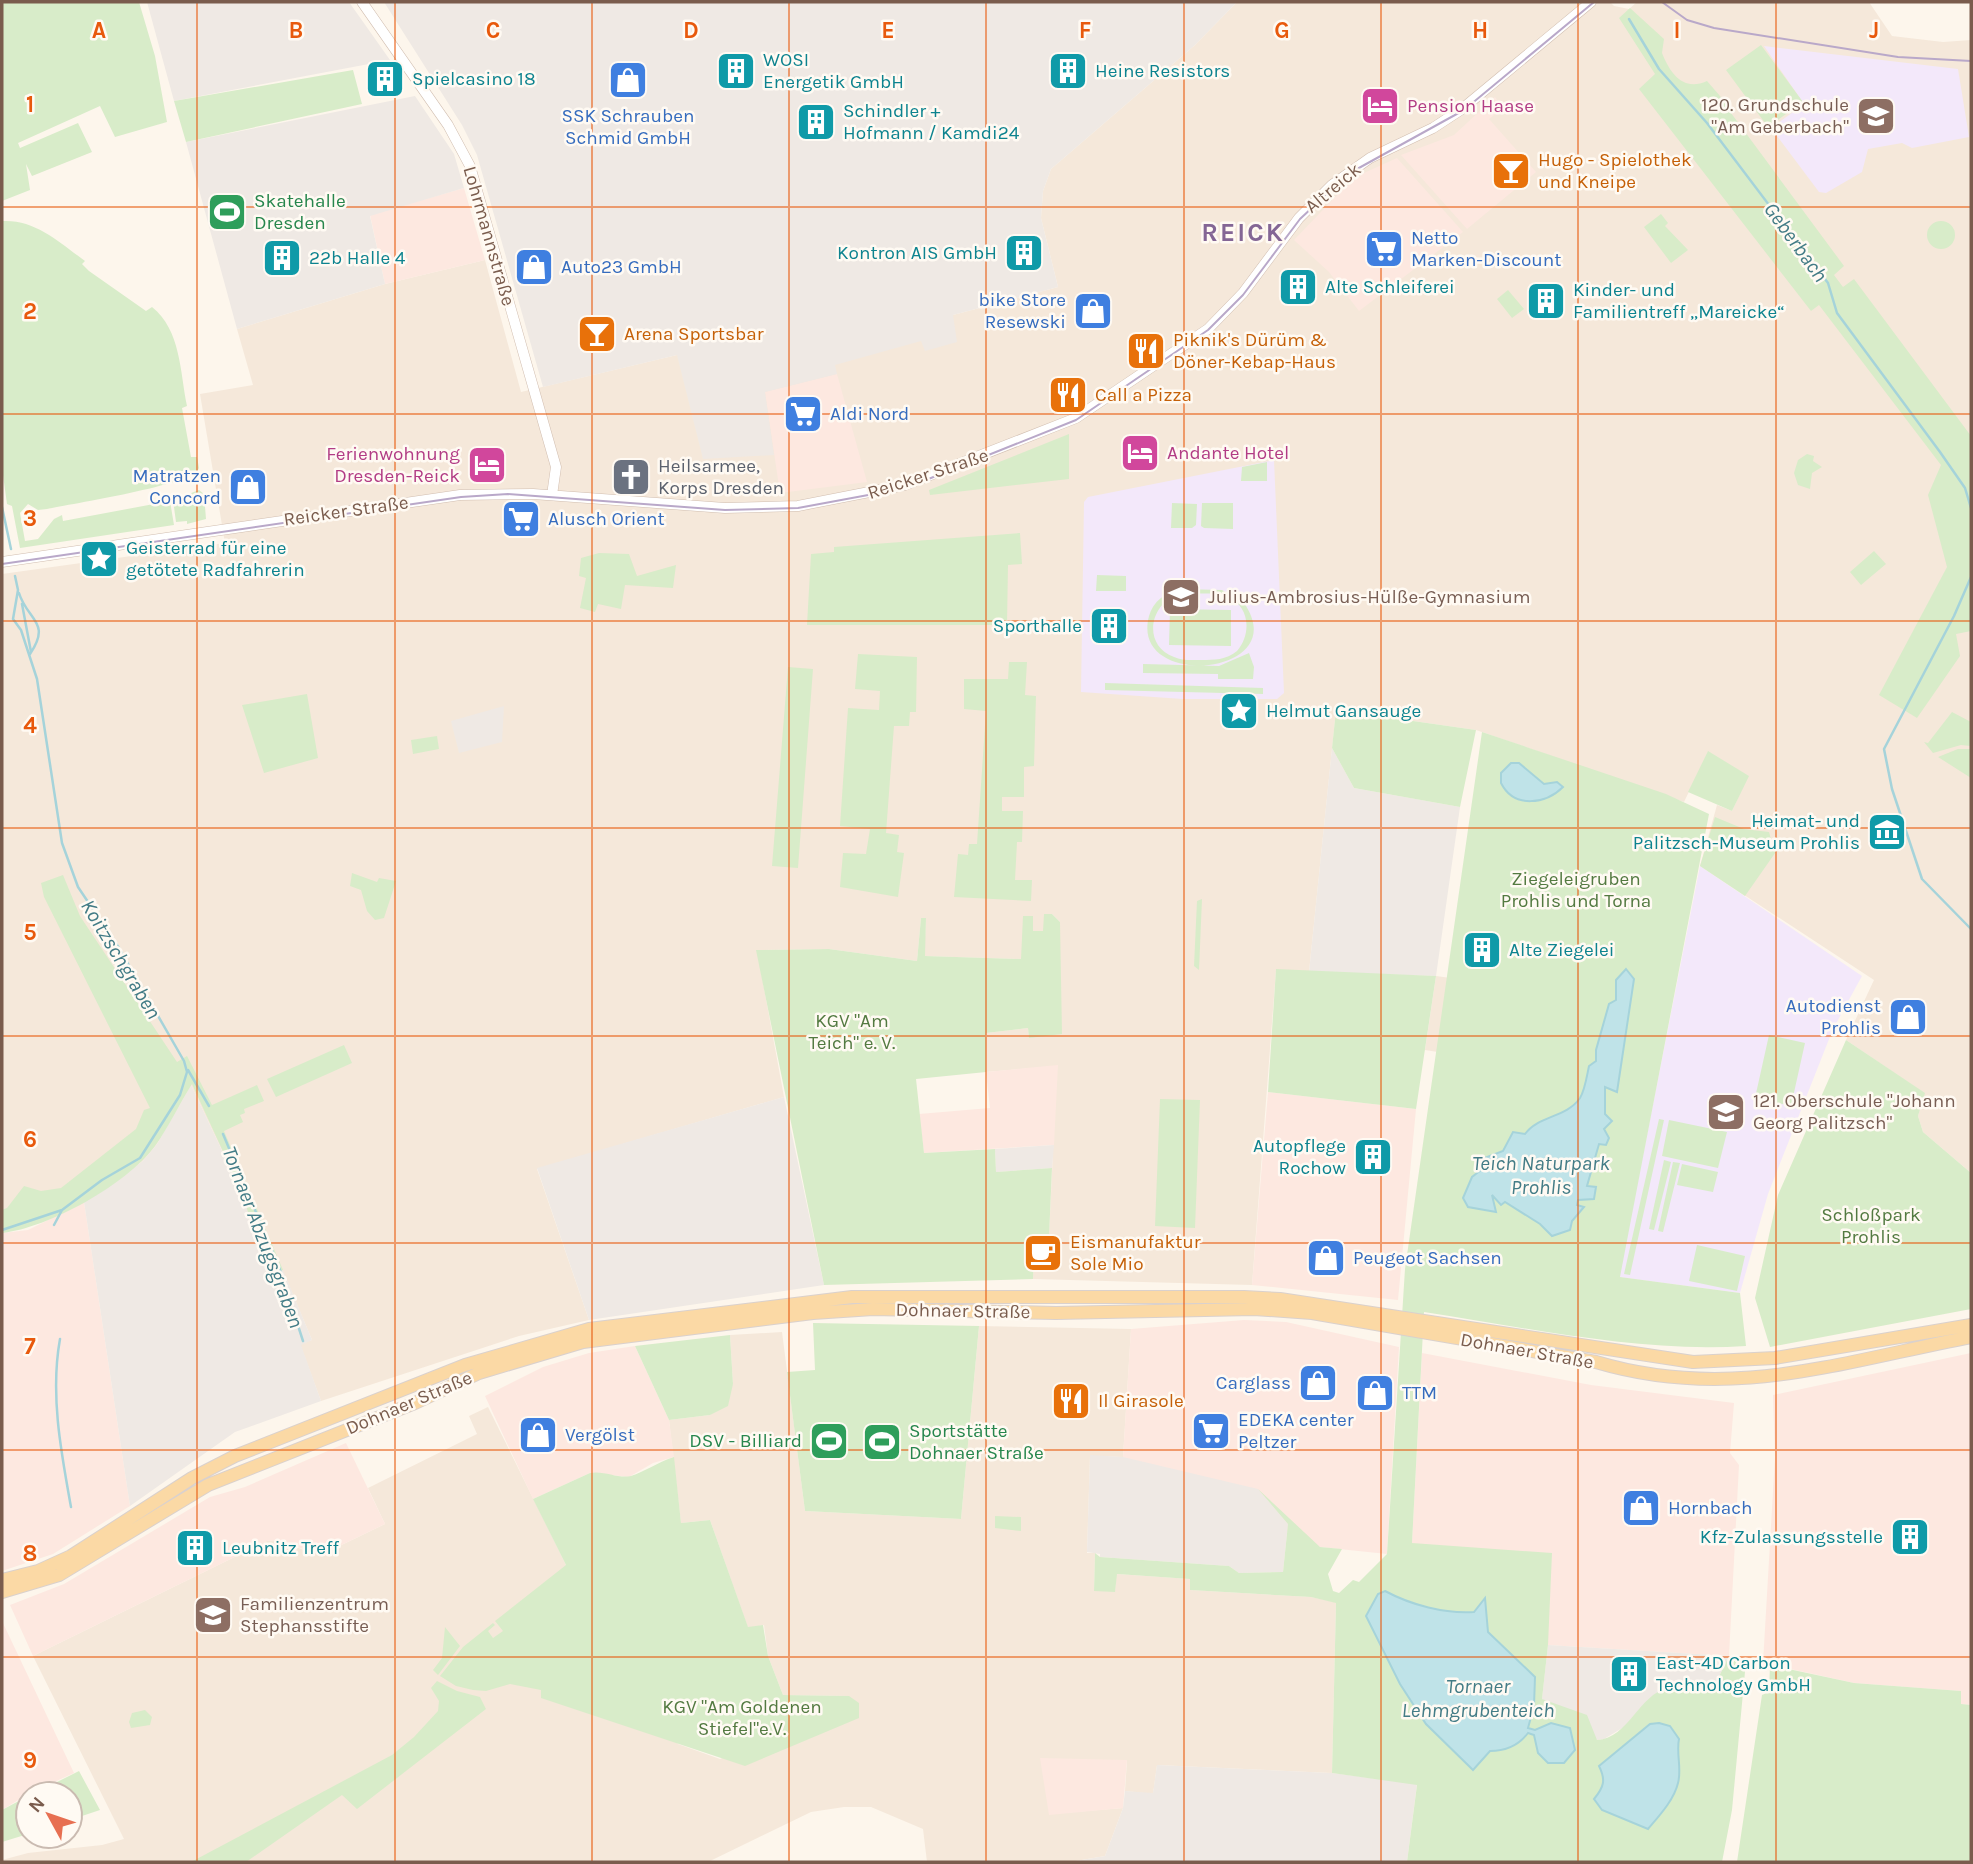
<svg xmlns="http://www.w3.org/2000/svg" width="1973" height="1864" viewBox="0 0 1973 1864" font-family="Karla,sans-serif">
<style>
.residential{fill:#f5e8da}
.commercial{fill:#fde8e0}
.industrial{fill:#efe9e4}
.education{fill:#f3e8fa}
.green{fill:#d8ecc9;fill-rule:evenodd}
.water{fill:#bfe3e8;stroke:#a5d3da;stroke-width:2}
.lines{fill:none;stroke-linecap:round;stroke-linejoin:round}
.stream{stroke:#a5d3da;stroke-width:2.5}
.minor-casing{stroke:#d1beb0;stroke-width:11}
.major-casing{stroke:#dad1cd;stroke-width:14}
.minor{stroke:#fff;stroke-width:10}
.major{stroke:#fbd9a5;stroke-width:12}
.tram{stroke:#b9a8c9;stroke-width:2}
.grid{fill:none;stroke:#e8590c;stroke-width:2;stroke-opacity:0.55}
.labels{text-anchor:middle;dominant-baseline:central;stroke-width:5;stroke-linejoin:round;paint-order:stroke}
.culture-label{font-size:19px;fill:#0d838f;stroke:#fffaf3;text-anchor:start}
.education-label{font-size:19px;fill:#785e54;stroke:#fffaf3;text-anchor:start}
.hotel-label{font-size:19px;fill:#b23c85;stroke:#fffaf3;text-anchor:start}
.shop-label{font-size:19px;fill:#366cbe;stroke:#fffaf3;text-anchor:start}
.food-label{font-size:19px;fill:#c56008;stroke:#fffaf3;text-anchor:start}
.street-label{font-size:19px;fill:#7a5c4d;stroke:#fffaf3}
.leisure-label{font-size:19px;fill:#27864d;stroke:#fffaf3;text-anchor:start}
.worship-label{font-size:19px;fill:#5b616d;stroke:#fffaf3;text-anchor:start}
.park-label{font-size:19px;fill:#537a41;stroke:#fffaf3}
.water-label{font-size:21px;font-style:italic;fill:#437c86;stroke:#fffaf3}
.district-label{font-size:26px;font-weight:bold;letter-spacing:2px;fill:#846695;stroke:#fffaf3}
.grid-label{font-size:23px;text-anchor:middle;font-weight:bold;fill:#e8590c;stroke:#fffaf3;stroke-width:5;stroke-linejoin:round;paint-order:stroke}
</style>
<rect width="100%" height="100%" fill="#fdf6ec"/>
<!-- residential -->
<path class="residential" d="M1237,2H1610L1614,6L1629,9L1637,2H1869L1892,36L1943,42L1971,40V1173L1923,1132L1918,1116L1924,1093L1846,1040L1874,980L1700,866L1717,805L1732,811L1748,776L1708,752L1684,802L1476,730L1336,710L1309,972L1276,970L1252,1285L1033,1279L1035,1236H1049L1057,1066L986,1072L984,1048L986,1033L1028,1028L1029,1037L1060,922L1052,914L1044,915V931H1033L1022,959L924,956L926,919L921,918L917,961L829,949L757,950L784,1097L537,1169L589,1320L519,1336L321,1401L300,1344L312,1340L283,1271L273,1274L254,1234L243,1195L191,1085L157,1144L143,1161L63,1215L2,1233V574L225,543L200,394L253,385L237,329L385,284L485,260L521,392L677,355L953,315L1058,287L1041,218L1043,191L1051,169L1195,45Z
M1436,976L1487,983L1476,1058L1425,1050Z
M979,1326L1131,1329L1123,1457L1090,1456L1087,1553H1095L1094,1590L1115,1591L1116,1574L1191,1579L1190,1590L1311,1597L1336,1602L1332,1773L1157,1765L1153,1794L1125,1791L1127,1760L1049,1814L1123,1808L1105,1856L1070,1862H927L923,1829L871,1807H844L811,1812L708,1862H2V1860L28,1853L102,1845L124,1839L33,1656L267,1541L276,1540L307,1551L327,1552L385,1524L368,1488L477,1434L469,1416L488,1407L566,1565L678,1744L720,1759L849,1696L783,1695L768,1656L764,1625L748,1628L710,1520L681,1523L669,1420L710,1415L733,1384L730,1335L782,1332L805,1511L961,1519Z"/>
<!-- commercial -->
<path class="commercial" d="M1495,97L1503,108L1489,119L1536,172L1467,229L1401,155L1454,135Z
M1397,158L1463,232L1359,311L1329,272L1294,240L1342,190L1364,173Z
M464,188L485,260L385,284L370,215Z
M837,374L867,482L780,493L765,392Z
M1058,1065L1054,1145L924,1153L919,1114L990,1108L986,1072Z
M1268,1092L1416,1109L1398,1300L1252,1285Z
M84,1202L130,1506L53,1554L2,1571V1233L28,1230Z
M1244,1320L1286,1322L1399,1347L1387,1554L1320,1547L1123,1457L1131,1329Z
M635,1346L669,1420L674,1457L653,1463L629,1477L590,1473L533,1499L485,1396L543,1367L589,1353Z
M1422,1353L1591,1385L1734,1403L1730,1453L1739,1465L1729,1656L1548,1645L1545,1633L1412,1543Z
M1971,1353V1705L1960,1704L1961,1691L1854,1683L1763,1663L1775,1457L1773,1395Z
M346,1443L385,1524L327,1552L315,1553L276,1540L267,1541L33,1656L10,1605L64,1584L210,1497L245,1487Z
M2,1621L74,1773L28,1794L2,1810Z
M1040,1758L1127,1760L1123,1808L1049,1815Z"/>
<!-- industrial -->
<path class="industrial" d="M147,2H349L390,60L174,101Z
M384,2H1237L1195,45L1051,169L1043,191L1041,218L1058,287L953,315L957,342L925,351L921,341L835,365L837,374L765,392L774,455L703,459L677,355L543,387L477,155L462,125Z
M415,96L454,154L464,188L370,216L385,284L237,329L186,142Z
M504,706L502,742L459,753L451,721Z
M1332,748L1354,788L1460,807L1436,976L1309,972Z
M191,1085L243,1195L254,1234L272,1273L283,1270L312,1340L301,1345L321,1401L235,1432L130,1506L84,1202L143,1161L157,1144Z
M784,1097L824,1285L589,1320L537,1168Z
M1054,1145L1052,1168L996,1172L995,1149Z
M1090,1455L1123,1457L1258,1489L1288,1524L1283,1572L1239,1573L1229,1566L1100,1557V1554L1087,1552Z
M1548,1645L1729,1656L1713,1689L1666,1688L1649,1701L1624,1727L1604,1739L1597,1740L1542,1699Z
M1157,1765L1332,1773L1417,1784L1407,1862H1070L1105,1856L1123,1808L1125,1791L1153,1793Z"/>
<!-- education -->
<path class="education" d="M1764,46L1958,69L1969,137L1912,148L1902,143L1868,149L1862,172L1826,193L1819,192L1771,128L1804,104Z
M1274,460L1284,693L1277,699H1183L1081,692L1084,502L1088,497Z
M1700,866L1862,976L1833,1029L1768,1194L1740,1293L1619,1277Z"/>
<!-- green -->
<path class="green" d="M2,2H139L155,56L167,122L115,137L100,106L18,143L20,148L78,123L92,152L32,176L26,164L30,190L2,201Z
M1630,8L1664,39L1662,53C1670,73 1683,92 1707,81L1733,111L1731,113L1844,266L1834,275L1843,287L1854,279L1971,436V631L1956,634L1960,656L1917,718L1879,695L1947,567L1928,495L1941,465L1819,305L1811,311L1639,89L1655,74L1619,18Z
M1761,45L1803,102L1768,127L1726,70Z
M353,70L362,104L186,142L174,101Z
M1661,214L1668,223L1665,226L1688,250L1671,263L1644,227Z
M2,221C35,219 59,242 85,261L82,264L89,271L146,311L152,307C181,330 180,372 187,406L182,408L191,457H197L199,468C195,485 69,504 47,509L38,510L28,504L20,513L25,541L38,539L54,519L62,515L63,521L170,501L174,525L20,548L12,506L7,504L2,468Z
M1927 235a14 14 0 1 1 28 0a14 14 0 1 1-28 0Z
M1508,290L1524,309L1512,318L1497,299Z
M1069,434V479L930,495L929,490Z
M1807,454L1814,456L1813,461L1822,467L1812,473L1810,489L1798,485L1794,473L1798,460Z
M1267,462V481H1241L1242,467Z
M199,490L204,494L206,519L187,524V521L176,522L173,500Z
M1172,503L1197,504L1196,525L1192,528H1171Z
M1202,503H1233V529L1204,528L1201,526Z
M1020,533L1022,564L1008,565L1007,625H807L811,554L834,552V547Z
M1874,551L1886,564L1861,585L1850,572Z
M599,553L629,554L637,576L676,565L673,588L625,585L621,609L598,604L595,612L580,608L586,578L579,576L581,558Z
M1097,575L1126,576V591H1096Z
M1180,589L1222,590L1244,603C1295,676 1129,691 1149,616C1153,602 1165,592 1180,589ZM1181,594C1195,594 1213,592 1226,596C1250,605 1252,634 1237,651C1226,660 1214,660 1201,660C1192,660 1182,661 1174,657C1141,645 1150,601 1181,594Z
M1170,609L1231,610V646L1169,645Z
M1249,653L1254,667L1253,679H1218V674L1143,673V664L1219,666Z
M858,654L917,657L916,712H910L909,726H894L886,833L899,835L897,852L904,853L898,897L840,887L843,853L866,854L870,829L840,826L848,708L879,710L880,691L855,689Z
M1009,662H1027L1025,695L1036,696L1034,766L1024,767V797H1002V811H1023L1022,842H1017L1015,880H1032L1031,901L954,897L958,854L968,855L969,844H977L986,711L964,709V679H1008Z
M788,667L813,669L798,868L772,866Z
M1105,683L1263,688V694L1105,690Z
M307,694L318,758L264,773L242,705Z
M1336,710L1476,730L1460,807L1354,788L1332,748Z
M1952,712L1971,722V746L1961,745L1933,753L1924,742L1928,743Z
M1482,732L1666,794L1709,814L1620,1277L1740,1293L1746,1346C1639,1353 1530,1328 1424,1312L1412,1543L1552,1553L1548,1645L1542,1699L1587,1715L1597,1740C1629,1738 1639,1694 1668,1688C1682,1686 1699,1689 1713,1689L1727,1660L1746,1661L1732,1810L1722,1862H1407L1417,1785L1332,1773L1336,1603L1311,1597L1190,1590V1579L1117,1574L1115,1592L1094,1591L1095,1553L1100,1557L1229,1566L1239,1573L1283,1572L1288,1524L1258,1489L1320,1547L1342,1549L1328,1574L1333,1591L1339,1593L1353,1580L1359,1582L1387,1554L1405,1269Z
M437,736L439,749L413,754L411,740Z
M1958,749H1971V778L1938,757Z
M1708,751L1749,776L1732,811L1688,792Z
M1715,817L1744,829L1769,832L1771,839L1780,846L1745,896L1700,866Z
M352,873L377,882L379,878L396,881L384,918L375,920L367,911L361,890L350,886Z
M63,875L80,916L177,1062L187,1056L212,1105L257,1085L264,1101L244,1109L245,1113L240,1115L243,1122L224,1131L283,1270L273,1273L254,1233L243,1195L192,1084C179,1104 169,1127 155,1146C127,1184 49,1228 2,1233V1210L7,1208L24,1186L41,1191L61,1188L136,1129L144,1110L150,1108L44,897L41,883Z
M1202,899L1199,970L1194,966L1197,901Z
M1044,914H1052L1060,922L1062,1034L1029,1038L1028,1028L986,1033V1072L916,1079L924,1153L995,1149L996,1172L1052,1168L1049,1237L1035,1236L1033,1279L824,1285L756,950L829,949L917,961L921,918H926L925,956L1021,959L1023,916H1033V931H1043Z
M1276,969L1436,976L1416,1109L1268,1092Z
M1769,1035L1805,1043L1791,1106L1755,1098Z
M1846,1040L1925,1093L1918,1116L1923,1132L1971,1173V1309L1770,1347L1755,1298L1778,1195Z
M344,1045L352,1063L276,1097L267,1079Z
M1160,1099L1200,1100L1195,1228L1155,1226Z
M1659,1119L1664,1120L1630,1275L1624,1274Z
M1669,1120L1727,1132L1718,1168L1662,1156Z
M1664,1160L1671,1162L1654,1230L1649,1229Z
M1673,1162L1680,1163L1663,1232L1658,1231Z
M1682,1164L1718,1172L1713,1192L1677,1185Z
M1697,1245L1745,1256L1737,1291L1689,1281Z
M813,1323L979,1326L961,1519L805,1511L787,1372L815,1370Z
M730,1335L733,1384L728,1406L710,1415L669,1420L635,1346Z
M674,1457L681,1523L710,1520L748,1627L763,1625L768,1656L783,1695L849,1696L859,1703V1718L745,1766L541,1698V1690L510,1684L486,1691L473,1690L456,1686L440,1676L463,1647L493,1623L495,1625L488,1631L493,1638L503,1631L495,1621L566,1565L533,1499L590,1473C604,1470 618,1479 631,1476C644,1472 658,1462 674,1457Z
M995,1516L1021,1517V1531L995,1528Z
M445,1627L460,1646L438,1675L433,1670L442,1658Z
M1770,1665L1854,1683L1961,1691V1704L1971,1705V1862H1737L1762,1695L1769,1692Z
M437,1681L457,1691L480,1697L486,1709L357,1809L342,1795L246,1862H191L392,1755L414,1737L438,1711L439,1701L431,1688Z
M145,1710L152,1717L150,1725L131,1728L129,1722L132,1713Z
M79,1771L100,1810L70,1820V1794H33Z
M28,1796V1834L2,1842V1810Z"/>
<!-- water -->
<path class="water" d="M1511,763H1519L1544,784L1557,782L1563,787C1546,804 1514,809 1501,783V773Z
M1626,969L1634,979L1617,1092L1605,1087V1114L1612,1121L1604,1129L1609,1138L1606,1145L1599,1144L1587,1186L1596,1187L1594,1199L1578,1200L1577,1205L1584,1207L1572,1221L1570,1230L1552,1236L1540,1224L1505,1202L1501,1205L1492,1195L1496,1212L1468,1207L1463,1198L1472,1177L1481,1170L1482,1159L1503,1151L1513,1132L1525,1134C1539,1115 1566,1118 1580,1098C1585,1090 1587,1075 1589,1066L1596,1061V1050L1609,1004L1616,1000V980Z
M1385,1591C1411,1605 1445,1614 1474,1612L1485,1598L1488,1632L1535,1677L1534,1706L1528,1728L1535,1730L1551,1723L1570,1728L1575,1750L1564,1763H1548L1538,1753L1534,1735L1528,1733C1518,1746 1506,1751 1490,1751L1473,1770L1426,1724L1400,1684L1366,1616L1378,1594Z
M1659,1723L1670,1726L1679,1739C1676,1753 1682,1769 1678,1783C1674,1800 1659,1816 1648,1829L1602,1810L1594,1799C1604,1787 1606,1780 1599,1766L1650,1724Z"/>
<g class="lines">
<!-- stream -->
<path class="stream" d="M1629,19L1659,69L1707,123L1828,283L1837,313L1940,452L1965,488L1971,508
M2,507L11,549
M1971,577L1954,616L1884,749L1892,789L1922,879L1971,929
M19,593C27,620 52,622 30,654
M22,604L31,652
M188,1070L209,1106
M223,1134L279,1267L303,1341
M54,1225L62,1210
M2,1230L62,1210L102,1180L140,1158L180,1095L187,1072L184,1061L119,948L78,887L62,843L37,679L21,630L13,619L18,590L15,576
M60,1339C50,1394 61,1452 71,1507"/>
<!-- minor casing -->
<g class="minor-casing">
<path id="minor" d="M362,2L448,125L470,166L556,467L552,495
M2,562L460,495L533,494L725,508L798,506L905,485L1076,418L1208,329L1243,293L1299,218L1332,185L1370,158L1433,128L1462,109L1591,2"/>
</g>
<!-- major casing -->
<g class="major-casing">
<path id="major" d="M2,1580L38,1571L71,1556L192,1478L235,1456L465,1365L589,1329L852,1297H1244L1280,1299L1693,1362L1775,1358L1971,1325
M2,1592L59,1575L208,1485L415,1403L479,1373L583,1342L813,1313L873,1309L1056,1313L1254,1309L1312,1313L1596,1362C1730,1402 1840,1362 1971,1337"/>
</g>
<!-- minor -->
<use href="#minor" class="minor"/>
<!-- major -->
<use href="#major" class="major"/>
<!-- tram -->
<path class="tram" d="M1662,2L1687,20L1714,28L1898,57L1971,61
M2,564L461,497L508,494L725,510L798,508L906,488L1076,420L1208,330L1243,295L1300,219L1348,174L1464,110L1594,2"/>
</g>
<!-- grid -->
<path class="grid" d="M197,2V1862M395,2V1862M592,2V1862M789,2V1862M986,2V1862M1184,2V1862M1381,2V1862M1578,2V1862M1776,2V1862M2,207H1971M2,414H1971M2,621H1971M2,828H1971M2,1036H1971M2,1243H1971M2,1450H1971M2,1657H1971"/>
<!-- icons -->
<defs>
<g id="building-square" transform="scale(2.0125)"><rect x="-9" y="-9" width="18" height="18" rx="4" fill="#0f9aa8" stroke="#fffaf3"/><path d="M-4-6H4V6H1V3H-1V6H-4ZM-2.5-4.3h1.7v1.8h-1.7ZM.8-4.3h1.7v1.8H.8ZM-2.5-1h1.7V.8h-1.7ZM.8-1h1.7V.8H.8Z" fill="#fff"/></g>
<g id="shop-square" transform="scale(2.0125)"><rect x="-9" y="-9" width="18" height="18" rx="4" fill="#3f7fe0" stroke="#fffaf3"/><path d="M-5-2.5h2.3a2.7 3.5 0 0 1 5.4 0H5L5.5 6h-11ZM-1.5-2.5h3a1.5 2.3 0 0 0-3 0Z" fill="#fff"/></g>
<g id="hotel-square" transform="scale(2.0125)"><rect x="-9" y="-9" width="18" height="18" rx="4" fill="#d1479c" stroke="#fffaf3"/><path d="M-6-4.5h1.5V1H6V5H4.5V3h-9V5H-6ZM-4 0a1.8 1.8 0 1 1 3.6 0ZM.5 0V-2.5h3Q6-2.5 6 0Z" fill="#fff"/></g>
<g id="school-square" transform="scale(2.0125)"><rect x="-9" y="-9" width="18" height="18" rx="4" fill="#8d6e63" stroke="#fffaf3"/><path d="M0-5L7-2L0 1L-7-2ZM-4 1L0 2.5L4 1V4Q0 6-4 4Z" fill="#fff"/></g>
<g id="bar-square" transform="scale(2.0125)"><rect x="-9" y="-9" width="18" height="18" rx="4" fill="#e8710a" stroke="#fffaf3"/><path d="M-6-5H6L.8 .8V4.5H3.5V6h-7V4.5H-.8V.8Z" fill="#fff"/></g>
<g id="stadium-square" transform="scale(2.0125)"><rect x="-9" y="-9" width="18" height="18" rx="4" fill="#2e9e5b" stroke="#fffaf3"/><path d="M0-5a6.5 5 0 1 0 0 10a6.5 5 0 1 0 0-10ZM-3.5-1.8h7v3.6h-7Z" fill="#fff"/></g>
<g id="supermarket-square" transform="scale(2.0125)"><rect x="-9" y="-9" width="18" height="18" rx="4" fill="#3f7fe0" stroke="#fffaf3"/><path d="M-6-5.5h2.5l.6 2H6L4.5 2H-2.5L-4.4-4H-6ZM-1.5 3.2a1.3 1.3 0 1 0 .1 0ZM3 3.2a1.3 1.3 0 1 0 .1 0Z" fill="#fff"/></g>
<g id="restaurant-square" transform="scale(2.0125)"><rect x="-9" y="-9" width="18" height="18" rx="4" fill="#e8710a" stroke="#fffaf3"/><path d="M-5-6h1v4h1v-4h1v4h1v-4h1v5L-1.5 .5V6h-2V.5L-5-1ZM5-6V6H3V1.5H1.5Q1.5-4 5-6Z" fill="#fff"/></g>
<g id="church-square" transform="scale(2.0125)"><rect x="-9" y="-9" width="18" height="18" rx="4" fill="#6b7280" stroke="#fffaf3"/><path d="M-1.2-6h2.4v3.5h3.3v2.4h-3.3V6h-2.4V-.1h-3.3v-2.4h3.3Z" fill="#fff"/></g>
<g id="sight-square" transform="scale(2.0125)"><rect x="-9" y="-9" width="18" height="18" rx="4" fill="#0f9aa8" stroke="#fffaf3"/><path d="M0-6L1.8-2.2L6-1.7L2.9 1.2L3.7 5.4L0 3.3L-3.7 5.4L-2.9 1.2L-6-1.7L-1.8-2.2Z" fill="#fff"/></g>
<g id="museum-square" transform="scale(2.0125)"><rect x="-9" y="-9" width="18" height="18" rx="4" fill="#0f9aa8" stroke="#fffaf3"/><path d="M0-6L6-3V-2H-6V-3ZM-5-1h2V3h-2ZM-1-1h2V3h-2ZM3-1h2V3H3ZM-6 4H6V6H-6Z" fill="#fff"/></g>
<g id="cafe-square" transform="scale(2.0125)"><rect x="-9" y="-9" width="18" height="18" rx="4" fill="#e8710a" stroke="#fffaf3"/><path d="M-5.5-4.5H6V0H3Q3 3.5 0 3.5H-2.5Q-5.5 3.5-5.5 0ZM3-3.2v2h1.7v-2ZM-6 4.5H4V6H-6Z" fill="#fff"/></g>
</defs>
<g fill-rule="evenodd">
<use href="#building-square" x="736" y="71"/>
<use href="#building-square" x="1068" y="71"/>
<use href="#building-square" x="385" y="79"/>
<use href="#shop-square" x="628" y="80"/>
<use href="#hotel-square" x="1380" y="106"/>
<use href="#school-square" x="1876" y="116"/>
<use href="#building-square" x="816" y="122"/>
<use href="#bar-square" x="1511" y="171"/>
<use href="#stadium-square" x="227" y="212"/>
<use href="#supermarket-square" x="1384" y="249"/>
<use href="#building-square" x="1024" y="253"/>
<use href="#building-square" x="282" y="258"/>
<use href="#shop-square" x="534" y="267"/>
<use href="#building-square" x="1298" y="287"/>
<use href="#building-square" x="1546" y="301"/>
<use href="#shop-square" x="1093" y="311"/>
<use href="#bar-square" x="597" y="334"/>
<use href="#restaurant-square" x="1146" y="351"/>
<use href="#restaurant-square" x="1068" y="395"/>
<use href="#supermarket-square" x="803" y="414"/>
<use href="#hotel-square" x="1140" y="453"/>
<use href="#hotel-square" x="487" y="465"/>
<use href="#church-square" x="631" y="477"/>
<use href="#shop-square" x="248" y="487"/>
<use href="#supermarket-square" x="521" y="519"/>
<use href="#sight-square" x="99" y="559"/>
<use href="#school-square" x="1181" y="597"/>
<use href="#building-square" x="1109" y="626"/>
<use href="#sight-square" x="1239" y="711"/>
<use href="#museum-square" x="1887" y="832"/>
<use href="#building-square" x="1482" y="950"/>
<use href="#shop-square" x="1908" y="1017"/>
<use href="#school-square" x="1726" y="1112"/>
<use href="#building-square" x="1373" y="1157"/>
<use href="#cafe-square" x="1043" y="1253"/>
<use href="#shop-square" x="1326" y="1258"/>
<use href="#shop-square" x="1318" y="1383"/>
<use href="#shop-square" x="1375" y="1393"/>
<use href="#restaurant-square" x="1071" y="1401"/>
<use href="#supermarket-square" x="1211" y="1431"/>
<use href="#shop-square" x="538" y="1435"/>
<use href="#stadium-square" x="829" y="1441"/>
<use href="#stadium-square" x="882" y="1442"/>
<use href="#shop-square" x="1641" y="1508"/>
<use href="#building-square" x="1910" y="1537"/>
<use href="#building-square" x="195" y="1548"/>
<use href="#school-square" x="213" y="1615"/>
<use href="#building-square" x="1629" y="1674"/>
</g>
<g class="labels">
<!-- culture labels -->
<g class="culture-label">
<text x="763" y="60">WOSI<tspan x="763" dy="22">Energetik GmbH</tspan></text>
<text x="1095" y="71">Heine Resistors</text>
<text x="412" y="79">Spielcasino 18</text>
<text x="843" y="111">Schindler +<tspan x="843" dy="22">Hofmann / Kamdi24</tspan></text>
<text x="997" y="253" text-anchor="end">Kontron AIS GmbH</text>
<text x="309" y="258">22b Halle 4</text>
<text x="1325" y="287">Alte Schleiferei</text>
<text x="1573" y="290">Kinder- und<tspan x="1573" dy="22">Familientreff „Mareicke“</tspan></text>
<text x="126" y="548">Geisterrad für eine<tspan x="126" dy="22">getötete Radfahrerin</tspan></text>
<text x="1082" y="626" text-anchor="end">Sporthalle</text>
<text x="1266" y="711">Helmut Gansauge</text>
<text x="1860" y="821" text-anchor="end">Heimat- und<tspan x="1860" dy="22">Palitzsch-Museum Prohlis</tspan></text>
<text x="1509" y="950">Alte Ziegelei</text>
<text x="1346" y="1146" text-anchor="end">Autopflege<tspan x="1346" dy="22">Rochow</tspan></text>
<text x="1883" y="1537" text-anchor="end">Kfz-Zulassungsstelle</text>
<text x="222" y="1548">Leubnitz Treff</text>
<text x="1656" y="1663">East-4D Carbon<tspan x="1656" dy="22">Technology GmbH</tspan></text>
</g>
<!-- education labels -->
<g class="education-label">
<text x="1849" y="105" text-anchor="end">120. Grundschule<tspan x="1849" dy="22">"Am Geberbach"</tspan></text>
<text x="1208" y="597">Julius-Ambrosius-Hülße-Gymnasium</text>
<text x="1753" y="1101">121. Oberschule "Johann<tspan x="1753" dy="22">Georg Palitzsch"</tspan></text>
<text x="240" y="1604">Familienzentrum<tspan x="240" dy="22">Stephansstifte</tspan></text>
</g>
<!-- hotel labels -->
<g class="hotel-label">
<text x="1407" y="106">Pension Haase</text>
<text x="1167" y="453">Andante Hotel</text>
<text x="460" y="454" text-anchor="end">Ferienwohnung<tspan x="460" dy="22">Dresden-Reick</tspan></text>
</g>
<!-- shop labels -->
<g class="shop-label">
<text x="628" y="116" text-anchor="middle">SSK Schrauben<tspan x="628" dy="22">Schmid GmbH</tspan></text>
<text x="1411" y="238">Netto<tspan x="1411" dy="22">Marken-Discount</tspan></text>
<text x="561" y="267">Auto23 GmbH</text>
<text x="1066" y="300" text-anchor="end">bike Store<tspan x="1066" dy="22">Resewski</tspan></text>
<text x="830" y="414">Aldi Nord</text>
<text x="221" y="476" text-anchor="end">Matratzen<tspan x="221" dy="22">Concord</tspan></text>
<text x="548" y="519">Alusch Orient</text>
<text x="1881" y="1006" text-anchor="end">Autodienst<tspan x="1881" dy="22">Prohlis</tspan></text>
<text x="1353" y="1258">Peugeot Sachsen</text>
<text x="1291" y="1383" text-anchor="end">Carglass</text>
<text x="1402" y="1393">TTM</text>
<text x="1238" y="1420">EDEKA center<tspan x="1238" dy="22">Peltzer</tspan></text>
<text x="565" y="1435">Vergölst</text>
<text x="1668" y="1508">Hornbach</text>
</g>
<!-- food labels -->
<g class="food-label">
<text x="1538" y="160">Hugo - Spielothek<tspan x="1538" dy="22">und Kneipe</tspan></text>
<text x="624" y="334">Arena Sportsbar</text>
<text x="1173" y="340">Piknik's Dürüm &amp;<tspan x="1173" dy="22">Döner-Kebap-Haus</tspan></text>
<text x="1095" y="395">Call a Pizza</text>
<text x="1070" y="1242">Eismanufaktur<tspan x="1070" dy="22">Sole Mio</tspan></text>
<text x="1098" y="1401">Il Girasole</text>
</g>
<!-- street labels -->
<g class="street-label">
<text transform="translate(1333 188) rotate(-40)">Altreick</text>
<text transform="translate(489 236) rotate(74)">Lohrmannstraße</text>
<text transform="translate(928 474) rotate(-18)">Reicker Straße</text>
<text transform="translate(346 511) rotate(-8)">Reicker Straße</text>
<text transform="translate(963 1311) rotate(1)">Dohnaer Straße</text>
<text transform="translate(1527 1351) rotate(10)">Dohnaer Straße</text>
<text transform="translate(409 1403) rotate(-23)">Dohnaer Straße</text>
</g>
<!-- leisure labels -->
<g class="leisure-label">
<text x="254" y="201">Skatehalle<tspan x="254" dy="22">Dresden</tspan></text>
<text x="909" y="1431">Sportstätte<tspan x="909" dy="22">Dohnaer Straße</tspan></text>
<text x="802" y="1441" text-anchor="end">DSV - Billiard</text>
</g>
<!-- worship labels -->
<g class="worship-label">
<text x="658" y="466">Heilsarmee,<tspan x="658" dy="22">Korps Dresden</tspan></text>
</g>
<!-- park labels -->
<g class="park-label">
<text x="1576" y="879">Ziegeleigruben<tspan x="1576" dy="22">Prohlis und Torna</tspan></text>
<text x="852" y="1021">KGV "Am<tspan x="852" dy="22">Teich" e. V.</tspan></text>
<text x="1871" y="1215">Schloßpark<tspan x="1871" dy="22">Prohlis</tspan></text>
<text x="742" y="1707">KGV "Am Goldenen<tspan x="742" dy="22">Stiefel"e.V.</tspan></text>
</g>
<!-- water labels -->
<g class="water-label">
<text transform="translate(1796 242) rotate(54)">Geberbach</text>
<text transform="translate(121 959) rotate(59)">Koitzschgraben</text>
<text x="1541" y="1163">Teich Naturpark<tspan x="1541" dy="24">Prohlis</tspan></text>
<text transform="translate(263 1237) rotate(69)">Tornaer Abzugsgraben</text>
<text x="1478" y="1686">Tornaer<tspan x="1478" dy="24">Lehmgrubenteich</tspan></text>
</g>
<!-- district labels -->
<g class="district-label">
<text x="1243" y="232">REICK</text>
</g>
</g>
<g class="grid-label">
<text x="99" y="38">A</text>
<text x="296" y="38">B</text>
<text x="493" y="38">C</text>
<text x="691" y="38">D</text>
<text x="888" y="38">E</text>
<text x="1085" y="38">F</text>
<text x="1282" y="38">G</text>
<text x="1480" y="38">H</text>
<text x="1677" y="38">I</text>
<text x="1874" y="38">J</text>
<text x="30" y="112">1</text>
<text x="30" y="319">2</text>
<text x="30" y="526">3</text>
<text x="30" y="733">4</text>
<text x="30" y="940">5</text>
<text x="30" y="1147">6</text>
<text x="30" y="1354">7</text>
<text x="30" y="1561">8</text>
<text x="30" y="1768">9</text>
</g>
<!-- border -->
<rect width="1973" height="1864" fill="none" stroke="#7a5c4d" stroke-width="7"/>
<!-- north arrow -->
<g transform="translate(49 1815) rotate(310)"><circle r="33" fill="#fffaf3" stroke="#cabbb1" stroke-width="2"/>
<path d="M0-5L12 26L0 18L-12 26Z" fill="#e76f51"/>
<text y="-10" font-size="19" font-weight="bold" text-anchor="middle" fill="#7a5c4d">N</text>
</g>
</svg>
